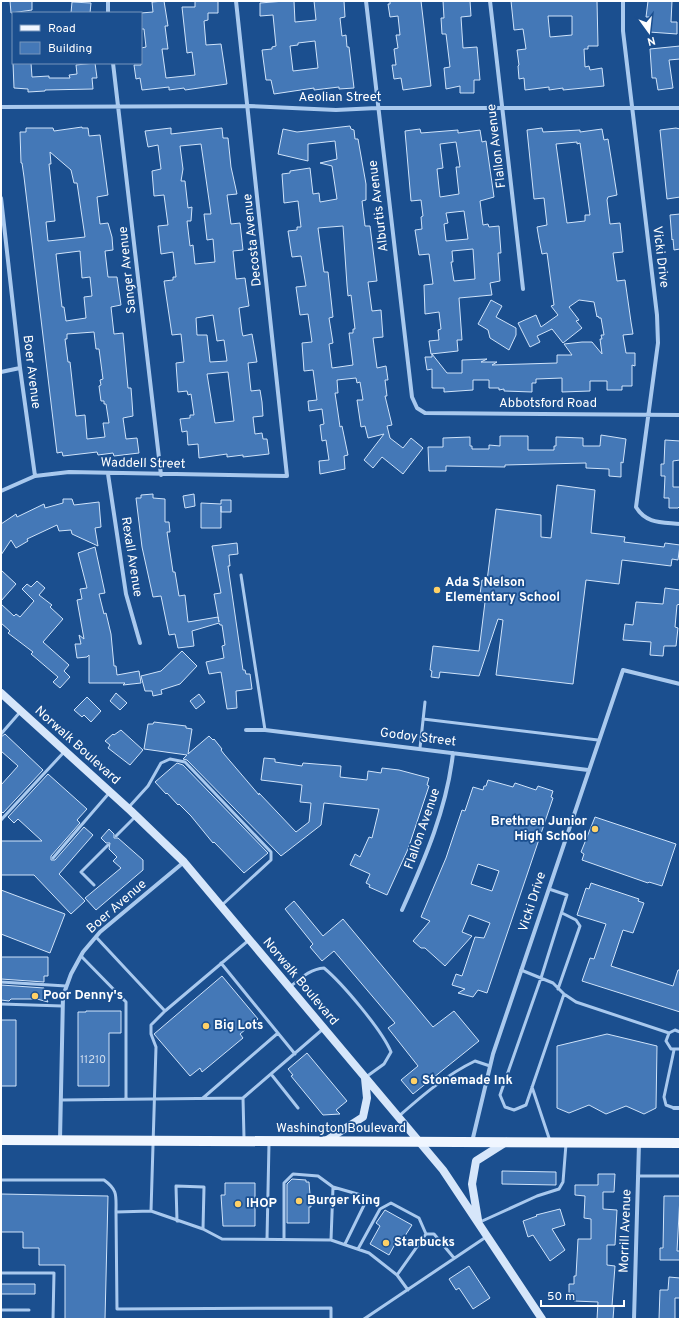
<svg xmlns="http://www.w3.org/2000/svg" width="681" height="1320" viewBox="0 0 681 1320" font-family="Overpass,sans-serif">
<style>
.building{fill:#4478b7;stroke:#cfe3fa;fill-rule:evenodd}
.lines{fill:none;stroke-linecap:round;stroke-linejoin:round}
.lane{stroke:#a9c9ee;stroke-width:3}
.street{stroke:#a9c9ee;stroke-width:4}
.secondary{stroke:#d6e6fa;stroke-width:8}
.primary{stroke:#f0f6ff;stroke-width:10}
.poi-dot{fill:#ffd166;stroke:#1b4f8f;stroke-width:1.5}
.labels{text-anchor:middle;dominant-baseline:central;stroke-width:3.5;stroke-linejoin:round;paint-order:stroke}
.number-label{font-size:11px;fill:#d0dded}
.street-label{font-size:13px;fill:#fff;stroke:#1b4f8f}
.poi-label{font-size:13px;font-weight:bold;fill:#fff;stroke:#1b4f8f;text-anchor:start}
</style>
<rect width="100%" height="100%" fill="#1b4f8f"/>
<!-- building -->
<path class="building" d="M10,1H32V10L11,13Z
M164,1L168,26H165L168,49H162L166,78L195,75L192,52L187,53L182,7H195V1H218V13H208V20L204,21L206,45L221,44L227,84L185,90L184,88L169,90V87L142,90L140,78L136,79L134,65H141V48L146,47L144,29H141V13L153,12L152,2Z
M285,1H294L295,22L316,20L314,1H344L345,17L340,18L342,36L346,35L347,47H349L354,88L339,89V87L314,90V88L274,94L271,80H266L262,50L272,49V47L276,46L273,15L260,16V3ZM315,41L318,68L293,71L290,46L298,45V43Z
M390,1H421L431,86L403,90L401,78L394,79L392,65H396L394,49L398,48L396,35H400L398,16L390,17L388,4H390Z
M443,1H470L471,16L461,17L463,48L477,47L480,80H474V93H460V86L446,89L444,68L450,67L446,34H442L441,18H444Z
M511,1H597L598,46H588V49H584L585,67L589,66L590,70L602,68L604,86L563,90V88L549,90V87L525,90L524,78L519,79L518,66L519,65L517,50L526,49L523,29L514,30ZM548,16H572V35L550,37Z
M648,1H672L671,22H677V34L649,32L650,17H646Z
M72,2L91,3L90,13H71Z
M680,46V59L669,60L673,88L658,90L656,78H652L650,49Z
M13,63H31L32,77L49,76V78H70L69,75L77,74L76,65L95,63L97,78H92L93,89L45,90V91L28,92V89L14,88Z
M350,126L351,129L354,130L355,139H358L366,184V200L362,201L365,226H370L377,281L368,282L372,311L381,310L383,337L373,338L377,368L386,366L388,380H385L387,396H385L392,425L387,426L390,438L403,448L411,438L423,448L403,474L382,457L373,468L364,460L384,434L368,438L365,426L361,427L357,400H363L360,382L357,383L356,378L337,380L338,393H335L338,413L340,427L342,426L348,455L344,456L345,469L320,474L319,461L329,460L326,440L322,441L320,425L324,424L322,409L309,411L308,401L317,400L313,370L304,371L302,343L312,342L308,314L300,315L296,287L306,286L301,256L292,257L288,231L297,230V227H301L298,201L284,203L282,174L290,173V171L310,168L313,194L319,193L320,202L337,199L332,166L320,163L337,159L335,141L308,144V161L278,154L283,129L297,132ZM343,226L347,285L348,296L351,295L355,329H353V333H349L353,365L332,368L329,344L333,343L329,318L333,317L328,272H324L318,228Z
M82,127V128H88L89,136L100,135L108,195L97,197L100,224L108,223L112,237L113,250L105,251L108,277H117L121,305L111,307L114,334L123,333L128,388H131L132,401L133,416L123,418L126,439L137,438L139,453L114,456L113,453L98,455L97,452L63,456L62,452L57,453L24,177L22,163H21L20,132H26V128H53L54,131ZM50,152L71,170L74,183H77L85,237L48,241L46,222L55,221L49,164H51ZM80,251L82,278L90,277L92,296L84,297L86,318L66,321L64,307H62L56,254ZM94,332L96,349H99L103,379L100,380L101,385L99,386L101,401H104V404H106L109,423H103L105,437L87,439L85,415L76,416L70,362H68L65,339H67V334Z
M171,128V134L222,128L223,138H228L231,167L237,194L227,195L231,224L240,223L243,250L233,251L236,279L245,278L249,306L239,308L242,332L243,336L252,334L257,362L248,363L251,391L260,390L262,402L263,416L253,417L255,434L262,433L263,439H267L269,454L243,457V455L227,457V454L199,458L198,444L188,445L187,431L182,432L180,419L190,418V415H194L191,394L188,395L187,391L178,392L176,363L184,362L181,334L172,335L164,281L173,280V277H176L173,252L161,254L158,226L168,225L164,195L154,196L152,171L161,169L158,145L148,147L145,131ZM201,144L211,214H204L207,240L213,239L215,262L195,264L193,245L190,246L187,221H191L192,207L188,208L185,181H181L183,169L180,146ZM213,315L217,341L224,340L227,361L210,362L207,335H197L196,318ZM228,372L234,421L215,423L207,374Z
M542,128L543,132L580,130V132L602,129L604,140L608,139L617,195L608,197L607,200L610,224L620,223L623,252L613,253L617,281L625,280L631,322L633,334L623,335L626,353H635V366L632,365V386H622V390H607V381H590V391L562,392V378L536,379V383H532V392L504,391V389L499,390V388H489V380H473V390L444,392V388H432V369L427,370L425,357H432V354L447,373H462V360L487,359L481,362H497L492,365L557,363V355H572L564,344L582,342H592L602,354L600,339H602L601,335H604L601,318H599L598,316L597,317L594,302L579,300L569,307L579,320L576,321L582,328L563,343L552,329L537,336L540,342L530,347L518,323L536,315L541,327L558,315L551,306L554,305L547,253L542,254L539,239L537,227L547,225L544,198L534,199L527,130ZM577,142V144L580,143L590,215H585V221L567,223L556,144Z
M676,128L680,129V197L667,199L660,130Z
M420,129L421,133L458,130V133L480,130L482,142L486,141L494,197L480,201L483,225L488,224L489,227L499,226L501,253H498L500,281L490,283L492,295L459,298L462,340H457L458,351L431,354L429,341L439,340L438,330L441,329L439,312L425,314L424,285L433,284L429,254L419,255L415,230L422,229L421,217L423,216L421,200L411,201L405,131ZM456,142L460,167H456L459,194L440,197L437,169L443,168L440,144ZM464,211L468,239L446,241L444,224L448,223L446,213ZM473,249L475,279L454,281L451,262H453L452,251Z
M680,214V249L674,250L673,239L672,240L670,215Z
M491,300L502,306L496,317L516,328V335L509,350L490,338L488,330L478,324Z
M601,435L626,439L623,463L621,462V477L609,476V469L586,468V463L505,465V467L446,466V471H429L428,447H443V438L470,437V446H472V449H489V445L500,446V436H528V450H554V446H556V437L583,438V446H600Z
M665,440L680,441V460L673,461V487H680V506L678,508H669V498H664L665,476H661V464H664Z
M557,485L595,490L591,533L625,537L624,542L664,547L665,543L680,545L678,560L672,559L671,566L622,560L619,584L586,580L573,684L496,675L503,620L498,619L479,676L440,672L439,678L431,677L432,671L430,670L433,646L479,651L485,602L479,601L482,580L487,581L496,509L541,515V537L551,538Z
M153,494V498L165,499V522H169L170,532H167L173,572H175L179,596L185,595L188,622L218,617L219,622L214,594L221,593L212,546L237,543L238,554L229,555L230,566H228L243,670H245L246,674H250L252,689L236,691L237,708L227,709L221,672L209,674L206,662L224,658L222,646L225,645L222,625H220L219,623L192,631L194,646L178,648L175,634L169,635L161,596L153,597L142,547L136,498H141V495Z
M194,494L195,506L185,508L183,496Z
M63,499H72L74,505L99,502L101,527L95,528L98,546L72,534L71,530L59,531L57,525L27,539L28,541L16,548L11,540L1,555V524L16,514L17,517L44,504L45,508L63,503Z
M221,500H231V512H221V506V528H201V503L221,504Z
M95,547L105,593L99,594L104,614L106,613L111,634L114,666H116L117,675L139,671L141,683L123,685L125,683H89V655L87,657L77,658L75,644H81L79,635L84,639L77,600L82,599L80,589L87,588L78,553Z
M1,570L16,584L1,601Z
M37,581L45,588L39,595L52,605L50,607L63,619L43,642L69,665L64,671L70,677L60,688L53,682L58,677L31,654L33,652L8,633L10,631L1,623V604L14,616L16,614L20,617L34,601L22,589L27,584L31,587Z
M665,588L680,590V604L677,605L675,627L678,628L676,646H664L663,656L650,655L651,642L623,640L625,624L633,625L636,602L663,604Z
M182,651L197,666L180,684L161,690L162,694L153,696L152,691H145L141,676L161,671Z
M116,693L127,703L120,710L110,701Z
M199,694L205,702L196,709L190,701Z
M87,697L101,711L91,722L84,715L82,717L74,710Z
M154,722L186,726V728L192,729L188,754L209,736L213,740L214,739L222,749L221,750L224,754L259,795V793L296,832L309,822L311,803L300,802L302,785L261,780L264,758L275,759V762L302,766L303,763L341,766L340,777L367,780L368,771L381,773L382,768L399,770L429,778L427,785L429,786L408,849L387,895L369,887L370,885L366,883L370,874L350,865L355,854L360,857L369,837L372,838L379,809L324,803L321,825L281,856L187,760L183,759L187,755L144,749L148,724H153Z
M121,730L143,750L130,765L108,748L110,745L105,741L113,734L114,735Z
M5,734L43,770L3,813L1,811V785L18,766L1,751V737Z
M177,763L183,765L268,853L244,873L214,842L213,843L191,816L179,804L178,805L167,793L166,794L155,782Z
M48,774L87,809L77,820L80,823L51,856V860H55L84,827L93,835L59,874L85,901L71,914L34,875H1V841H42L18,819L14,823L8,817Z
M488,780L513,787L515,783L536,790L538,786L553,791L551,797L553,798L487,993L478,990L473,997L458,993L465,989L452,985L456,974L462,976L475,937L484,938L490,923L469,915L462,932L472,936L445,966L425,948H421L413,941L430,921L421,917L446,858L462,810L465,811L473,787L483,790L484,786H486ZM478,864L499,871L492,891L471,884Z
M595,817L676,844L662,886L649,882L648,883L582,860L584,854L581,852Z
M109,829L114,834V838H118L143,860V870L96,910L85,898L121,868L113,861L117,857L109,849L110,843H106L101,838Z
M591,883L639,899L638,901L644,903L633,933L623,930L611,966L673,986L678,970H680V1012L582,981L590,958L594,959L606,924L577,915L586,888L589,889Z
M1,890L65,914L50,953L1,934Z
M294,901L323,936L343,919L433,1027L454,1011L479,1041L413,1094L401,1080L418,1066L388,1028L395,1023L334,951L322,961L310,947L313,944L285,909Z
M1,957H48V976H44V982L1,979Z
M222,976L258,1019L240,1034L243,1038L202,1072L200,1068L190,1076L154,1034Z
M1,985L44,988V994L48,1002L37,999H11L9,1001L1,1000Z
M86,1011H121V1033H109V1086H78V1012H86Z
M1,1020H16V1086H1Z
M607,1034L657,1046L656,1108L644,1114L626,1106L606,1114L589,1105L569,1113L557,1108V1046Z
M307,1053L347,1101L336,1110L340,1114L323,1115L291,1076L293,1075L288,1069Z
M502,1171L556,1172V1185L502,1184Z
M598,1174H615L614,1192H603V1209L617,1210L615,1245H607V1265L615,1266L612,1306H614L613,1319H597L598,1302L574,1301V1297H569V1284H574V1276H576L578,1239H591V1219L584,1218L585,1196L575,1195V1185H598Z
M292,1179L306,1180V1182H309L311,1207H309V1223H287V1184Z
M225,1183H255V1226H223L221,1195H225Z
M1,1194L108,1196L105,1319H65V1265H39V1248H23V1232H1Z
M664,1196H680L677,1251H680V1260H660V1248H663Z
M560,1209L565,1225L552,1229L565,1250L550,1261L533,1235L528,1237L523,1221L537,1216L536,1215Z
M385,1210L412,1225L403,1239L399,1237L389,1255L370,1244L380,1226L376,1223Z
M469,1266L490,1298L473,1309L459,1288L456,1290L449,1279Z
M669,1277L680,1278V1298H675V1319H659L660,1290H668Z
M1,1284H35V1294H1Z"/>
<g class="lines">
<!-- lane -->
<path class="lane" d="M241,575L265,730
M423,719L598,740
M1,734L21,711
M420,748L425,702
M128,808L148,786L161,763L170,759L185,762L271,852V860L222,905
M1,820L65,751
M116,836L136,816
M53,858L110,792
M94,885L81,872L108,845
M549,889L567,895L541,978L500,1095L505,1107L514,1110L526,1105L564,994
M96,937L165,1011
M81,956L126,1002V1099
M221,963L295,1054
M521,970L553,983L564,994L576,1002L669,1033
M1,982L66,986
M291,986C301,978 310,969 324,968C342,983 382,1030 391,1052L384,1064L366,1077
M558,989L580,926L576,920L562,913
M1,1004L62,1006
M680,1032L675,1030L669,1033L666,1041L671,1049H680
M271,1074L298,1108
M532,1087L550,1141
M203,1098L278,1033
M61,1100L243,1098
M674,1108L666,1105L664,1097L674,1050
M399,1116C423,1095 446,1075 475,1061L490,1066
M244,1138L243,1098L323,1029
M638,1176H680
M1,1180H104C118,1190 116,1196 116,1212L151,1211L203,1229L204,1187L176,1186L177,1221
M151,1211L156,1047L151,1034V1025L165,1011L249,940
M116,1212L117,1309L331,1308V1319
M480,1222L537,1196L559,1189L563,1182L566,1144
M203,1229L222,1239L331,1240L369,1253L397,1275L408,1290
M284,1238V1183L293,1174L318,1176L333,1187L368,1197L345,1244
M267,1239L269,1143
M331,1240L333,1187
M358,1249L380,1209L391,1203L419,1218L426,1234
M1,1273H54L53,1319
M397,1275L426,1234H434L454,1258
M1,1310H29
M364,1319L486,1237"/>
<!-- street -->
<path class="street" d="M366,1L412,397L417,408L425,413L680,415
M490,1L523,289
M623,1V31L657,315L658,343L636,507C646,524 662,522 680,524
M108,13V1
M113,63L161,475
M1,107L249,106L336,110L377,108H680
M1,198L20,368L35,476
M1,372L20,368
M108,474L126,594L140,643
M1,491L35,476L69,472L287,476L236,1
M246,730H265L588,770
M402,910C425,859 447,808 453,753
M674,1108H680
M60,1140L63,996L71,974L83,952L100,932L184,862
M472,1142L493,1054L623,670L680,684
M634,1319L639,1143"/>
<!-- secondary -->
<path class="secondary" d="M1,693L131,811L184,862L443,1170L542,1319
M327,1140L363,1117L367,1098L365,1078
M478,1220L472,1184L476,1161L506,1142"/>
<!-- primary -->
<path class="primary" d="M1,1140L680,1143"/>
</g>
<!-- markers -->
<g class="poi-dot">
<circle cx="437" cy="590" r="4"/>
<circle cx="595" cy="829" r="4"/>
<circle cx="35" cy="996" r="4"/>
<circle cx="206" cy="1026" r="4"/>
<circle cx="414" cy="1081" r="4"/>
<circle cx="299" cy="1201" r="4"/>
<circle cx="238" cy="1204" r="4"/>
<circle cx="386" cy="1243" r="4"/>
</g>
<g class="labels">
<!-- number labels -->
<g class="number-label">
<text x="93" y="1060">11210</text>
</g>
<!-- street labels -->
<g class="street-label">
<text x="340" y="98">Aeolian Street</text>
<text transform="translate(497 146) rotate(-97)">Flallon Avenue</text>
<text transform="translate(379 206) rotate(-97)">Alburtis Avenue</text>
<text transform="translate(253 240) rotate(-96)">Decosta Avenue</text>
<text transform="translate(660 257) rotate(83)">Vicki Drive</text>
<text transform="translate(128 270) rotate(-96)">Sanger Avenue</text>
<text transform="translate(31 372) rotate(83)">Boer Avenue</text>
<text x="548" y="404">Abbotsford Road</text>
<text transform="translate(143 464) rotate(1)">Waddell Street</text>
<text transform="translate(131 557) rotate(81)">Rexall Avenue</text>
<text transform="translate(418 738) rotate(7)">Godoy Street</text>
<text transform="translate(77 746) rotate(42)">Norwalk Boulevard</text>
<text transform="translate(423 829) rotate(-71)">Flallon Avenue</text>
<text transform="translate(533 902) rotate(-72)">Vicki Drive</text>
<text transform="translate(117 907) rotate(-41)">Boer Avenue</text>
<text transform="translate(300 982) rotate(50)">Norwalk Boulevard</text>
<text x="341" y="1129">Washington Boulevard</text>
<text transform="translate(626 1231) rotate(-88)">Morrill Avenue</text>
</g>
<!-- poi labels -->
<g class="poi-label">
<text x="445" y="583">Ada S Nelson<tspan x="445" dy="15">Elementary School</tspan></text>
<text x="587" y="822" text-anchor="end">Brethren Junior<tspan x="587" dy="15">High School</tspan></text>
<text x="43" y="996">Poor Denny's</text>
<text x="214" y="1026">Big Lots</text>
<text x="422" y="1081">Stonemade Ink</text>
<text x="307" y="1201">Burger King</text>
<text x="246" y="1204">IHOP</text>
<text x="394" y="1243">Starbucks</text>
</g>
</g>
<!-- border -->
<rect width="681" height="1320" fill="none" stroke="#ffffff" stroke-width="4"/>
<!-- legend -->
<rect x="12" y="12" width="130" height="52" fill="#1b4f8f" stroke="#7695bc"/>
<rect x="20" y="25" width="20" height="6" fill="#f0f6ff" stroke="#7695bc"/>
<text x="48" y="32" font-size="12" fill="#ffffff">Road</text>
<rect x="20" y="42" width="20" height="12" fill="#4478b7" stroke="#7695bc"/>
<text x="48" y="52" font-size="12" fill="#ffffff">Building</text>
<!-- north arrow -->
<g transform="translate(649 32) rotate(165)" stroke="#1b4f8f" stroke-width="3" paint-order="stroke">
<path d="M0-3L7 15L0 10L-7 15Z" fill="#ffffff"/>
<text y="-6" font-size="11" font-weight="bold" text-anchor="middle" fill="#ffffff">N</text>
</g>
<!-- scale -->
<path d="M541 1300v6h83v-6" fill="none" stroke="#ffffff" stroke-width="2"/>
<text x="547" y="1300" font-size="12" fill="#ffffff" stroke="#1b4f8f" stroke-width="3" paint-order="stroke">50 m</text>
</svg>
